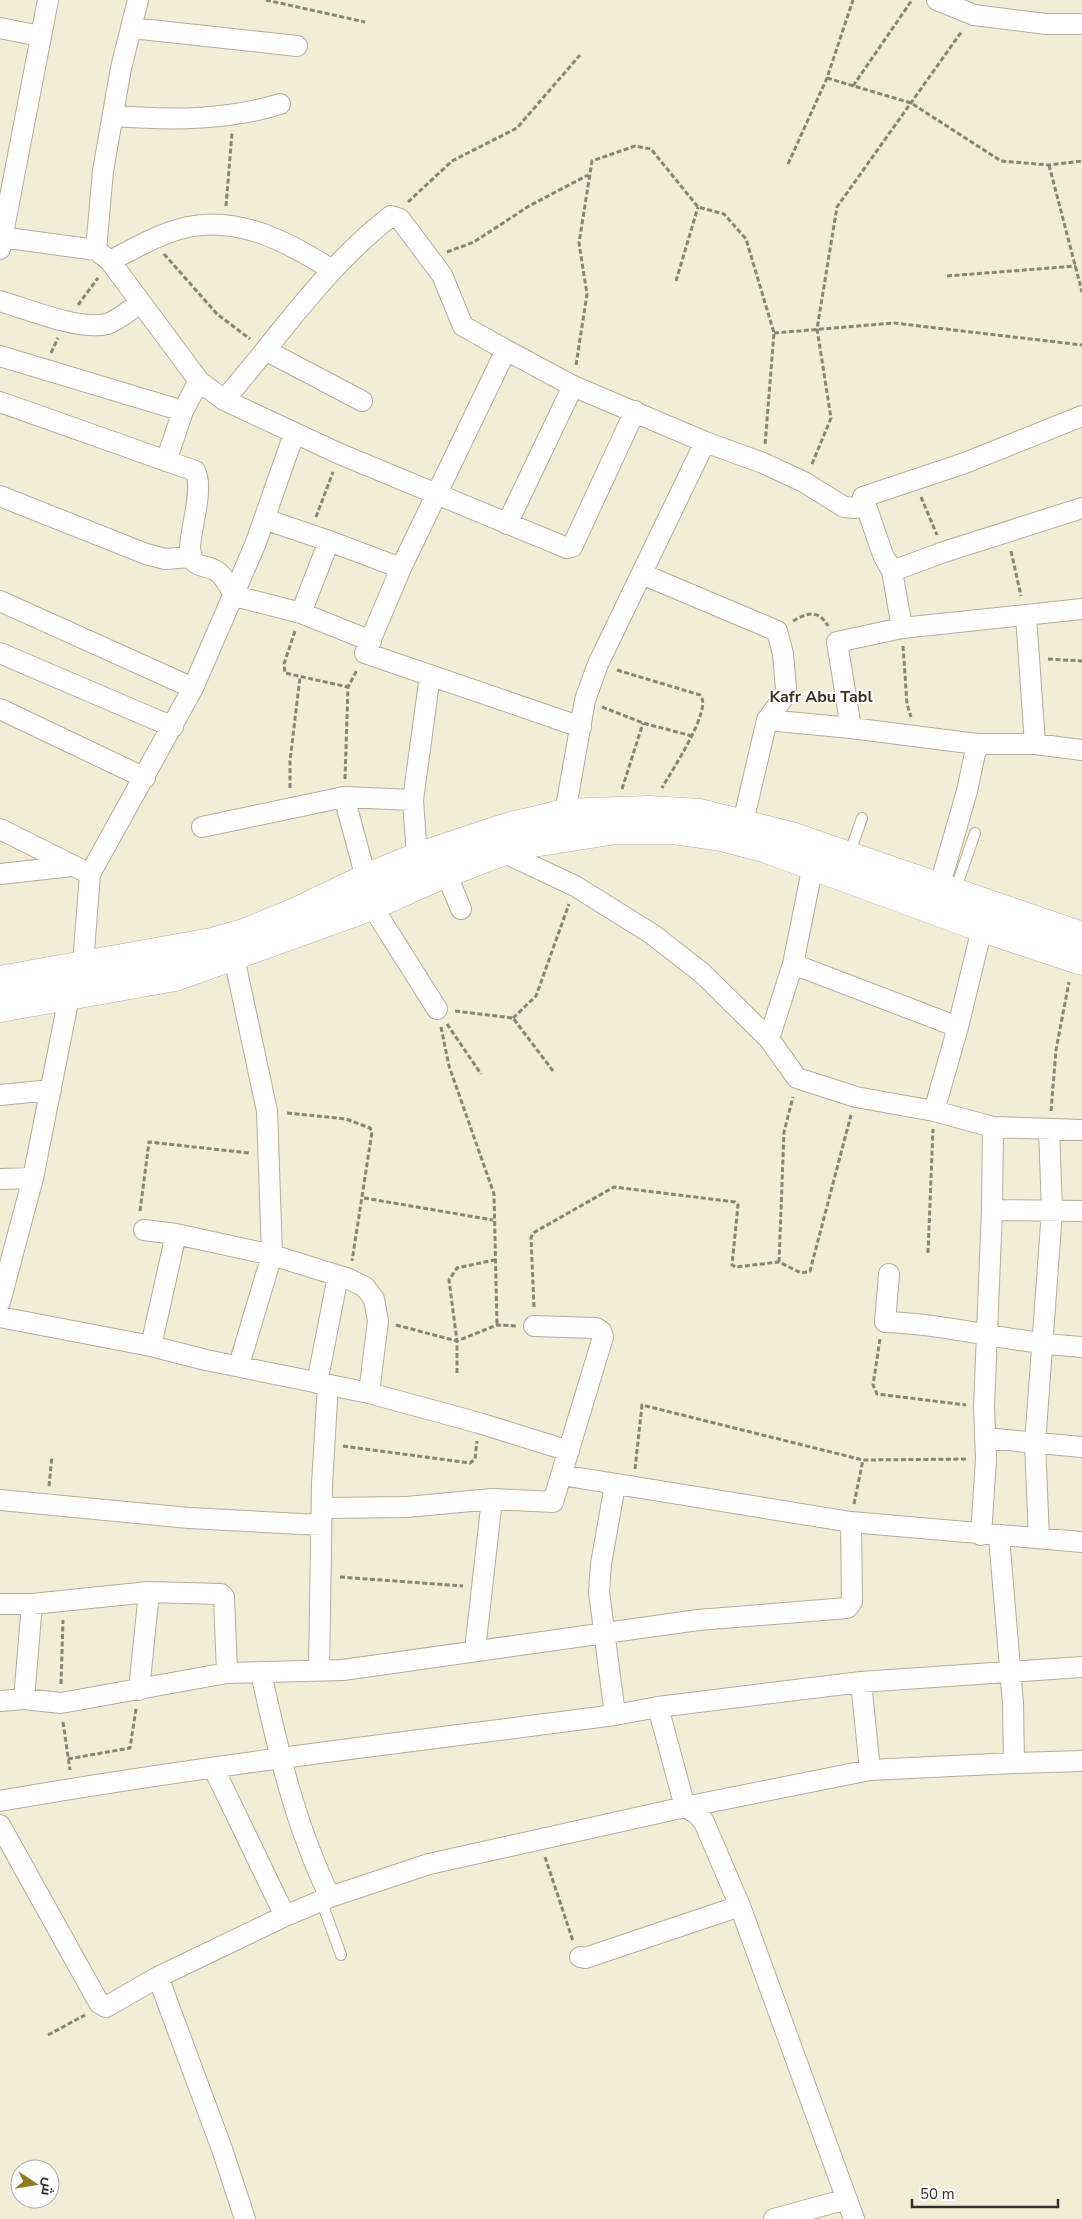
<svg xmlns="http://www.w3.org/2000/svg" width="1082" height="2219" viewBox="0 0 1082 2219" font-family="'Nunito Sans',Cairo,sans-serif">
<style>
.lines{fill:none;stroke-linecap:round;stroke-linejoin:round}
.service-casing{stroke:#b3ae99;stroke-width:12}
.minor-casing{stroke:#b3ae99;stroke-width:22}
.primary-casing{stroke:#b3ae99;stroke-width:29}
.path{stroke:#888577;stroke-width:3;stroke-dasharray:5 2.5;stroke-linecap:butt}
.service{stroke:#fff;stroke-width:10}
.minor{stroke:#fff;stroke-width:20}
.primary{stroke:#fff;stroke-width:28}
.labels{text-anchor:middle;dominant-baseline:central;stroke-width:4;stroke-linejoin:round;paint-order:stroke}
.quarter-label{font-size:16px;font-weight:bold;fill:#373321;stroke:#fff}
</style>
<rect width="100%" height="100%" fill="#f1edd6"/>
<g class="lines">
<!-- service casing -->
<g class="service-casing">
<path id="service" d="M849,855L862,818
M955,891L975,833
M321,1900L341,1955"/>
</g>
<!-- minor casing -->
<g class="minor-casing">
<path id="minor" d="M937,0L974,15L1046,24H1082
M0,28L40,36
M132,28L297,46
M113,116C170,120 225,121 280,104
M0,237L96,250L110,261L199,381L224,400L340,454L567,548L572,547L635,411
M0,249L48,0
M96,250L103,171L121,68L138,0
M110,261C135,248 160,233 188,227C240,216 290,243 332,270
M0,301C27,309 80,331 107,324C119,320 129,310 140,303
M267,351L362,401
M0,356L183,411L199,381
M224,400C278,338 325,267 391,216L400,219L442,275L463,326L506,350
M0,402L195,471C204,487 191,527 190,547C192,573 205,561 219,573C226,579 230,588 235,596L301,613L371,641
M166,461L183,411
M0,496L146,554L165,559L191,557
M264,519L329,541
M507,524L573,386
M892,571L944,552L1082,508
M642,574L777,631L783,654L786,689L784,697L767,720L743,822
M0,601L193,688
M301,613L329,541L401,568
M1026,616L1035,744
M902,628L892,571L883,555L863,497L965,463L1082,416
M0,653L173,727
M0,709L145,778
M767,720L851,728L977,744H1035L1082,750
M581,727L365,653L401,568L506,350L573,386L705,442L763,463L804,482L844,507L855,508L865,505
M851,728L837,642L902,628L1082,609
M344,797L366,878
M565,813L585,700L598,664L705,442
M202,827L344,797L413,800
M0,829L90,874
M503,852L575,886L652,934L702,973L769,1039L797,1078L856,1097L934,1111L993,1127L1082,1130
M417,857L413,800L430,675
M446,873L461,909
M0,874L72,866
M939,888L967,791L977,744
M372,906L437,1009
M234,957L267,1111L272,1255L239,1365
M83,964L90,874L193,688L255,545L294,434
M793,964L958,1027
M769,1039L793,964L813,865
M0,1095L51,1090
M934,1111L958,1027L982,928
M0,1179L33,1178
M992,1210L1082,1211
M144,1230L176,1234L272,1255L349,1279L365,1287L374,1299L378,1321L369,1393
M889,1274L885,1322C951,1324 1016,1344 1082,1347
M0,1302L33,1178L69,997
M0,1317L151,1346L206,1360L369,1393L479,1423L569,1451
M151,1346L176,1234
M317,1383L338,1276
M985,1438L1082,1447
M561,1475L851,1522L1082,1542
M615,1485L601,1564L599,1592L615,1715
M0,1500L189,1518L321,1525
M322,1508L407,1507L492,1499L553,1502L603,1337L601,1331L596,1328L534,1326
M981,1535L986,1459L984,1407L992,1210L993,1127
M1039,1538L1035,1444L1052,1211L1049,1129
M0,1604H32L149,1592L221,1594L224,1597L227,1673
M475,1650L492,1499
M319,1670L322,1484L328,1385
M261,1673C278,1750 295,1825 330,1897L429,1864L685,1807L870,1770
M861,1682L870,1770L1014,1763L1013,1703L999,1537
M139,1690L149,1592
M24,1699L32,1604
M0,1701L24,1699L61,1703L227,1673L343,1670L698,1620L847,1608L852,1602L851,1522
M658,1707L685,1807L696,1813L704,1822L740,1906L854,2219
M1014,1763L1082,1761
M214,1769L285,1916
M0,1801C204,1765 410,1742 615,1715L658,1707L861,1682L1082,1667
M0,1825L99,2003L106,2007L158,1977L285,1916L330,1897
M580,1957L585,1958L740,1906
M158,1977L222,2149L245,2219
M774,2219L847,2199"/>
</g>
<!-- primary casing -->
<g class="primary-casing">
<path id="primary" d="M0,980L212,942L244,933L293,913L366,878L417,857L504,828L565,813L649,810L700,813L791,836L1082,936
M0,1008L175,977L372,906L437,877L496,854L533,843L616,830H672L721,837L767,849L982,928L1082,961"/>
</g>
<!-- path -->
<path class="path" d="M266,0L365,22
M827,78L911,103L1001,161L1049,165L1082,161
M853,86L912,0
M788,164L827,78L853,0
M1049,165L1082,292
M408,202L452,161L517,128L580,55
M226,206L232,133
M447,252L474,242L529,206L588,175
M164,254L217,314L250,339
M947,276L1076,266
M676,281L698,207
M78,305L98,278
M774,333L894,323L1082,345
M51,353L58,338
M576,365L587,294L579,243L592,161L635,146L651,149L698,207L724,214L746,239L774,333L765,445
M812,464L831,418L817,329L837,207L962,31
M921,497L937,535
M316,517L333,472
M1011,551L1021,596
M793,621C808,612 819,610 828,626
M295,631L284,664L285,673L348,687
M903,646L907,704L911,717
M1048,659L1082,661
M617,670L700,695C714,708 670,773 662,788
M602,707L643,723L692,736
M345,779L348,687L357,670
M290,788V761L300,677
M622,789L643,723
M455,1011L513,1018L553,1071
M513,1018L536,996L569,904
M447,1024L481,1074
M441,1027L449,1066L494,1194L497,1325
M1051,1111L1056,1050L1069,982
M287,1113L346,1119L370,1128L372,1132L352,1261
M364,1198L493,1220
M140,1211L149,1142L249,1153
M928,1253L933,1129
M779,1262L784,1132L793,1097
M534,1307L531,1238L533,1233L614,1187L735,1202L738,1205L732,1265L736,1267L779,1262L801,1273L810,1271L851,1115
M396,1325L457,1341L497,1325L517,1326
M880,1339L873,1385L877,1394L966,1405
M457,1373V1341L449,1280L457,1268L494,1260
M343,1446L470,1463L475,1459L477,1441
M635,1469L642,1405L863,1460L968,1459
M49,1486L52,1456
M854,1504L863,1460
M340,1577L463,1586
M61,1684L63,1620
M63,1722L70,1770
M68,1759L130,1748L136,1709
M545,1857L573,1941
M48,2035L85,2015"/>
<!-- service -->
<use href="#service" class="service"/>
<!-- minor -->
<use href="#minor" class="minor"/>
<!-- primary -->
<use href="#primary" class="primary"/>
</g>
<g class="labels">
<!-- quarter labels -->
<g class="quarter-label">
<text x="821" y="697">Kafr Abu Tabl</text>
</g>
</g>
<!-- north arrow -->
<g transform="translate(35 2184) rotate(102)"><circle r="24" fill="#ffffff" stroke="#adaca9"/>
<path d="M0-4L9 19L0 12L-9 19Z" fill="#8e7c22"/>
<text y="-8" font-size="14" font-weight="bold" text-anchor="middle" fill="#323028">ش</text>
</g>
<!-- scale -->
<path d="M912 2199v8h146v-8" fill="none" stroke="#323028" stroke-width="2.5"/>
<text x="920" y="2199" font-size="15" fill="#323028" stroke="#ffffff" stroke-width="4" paint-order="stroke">50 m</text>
</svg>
